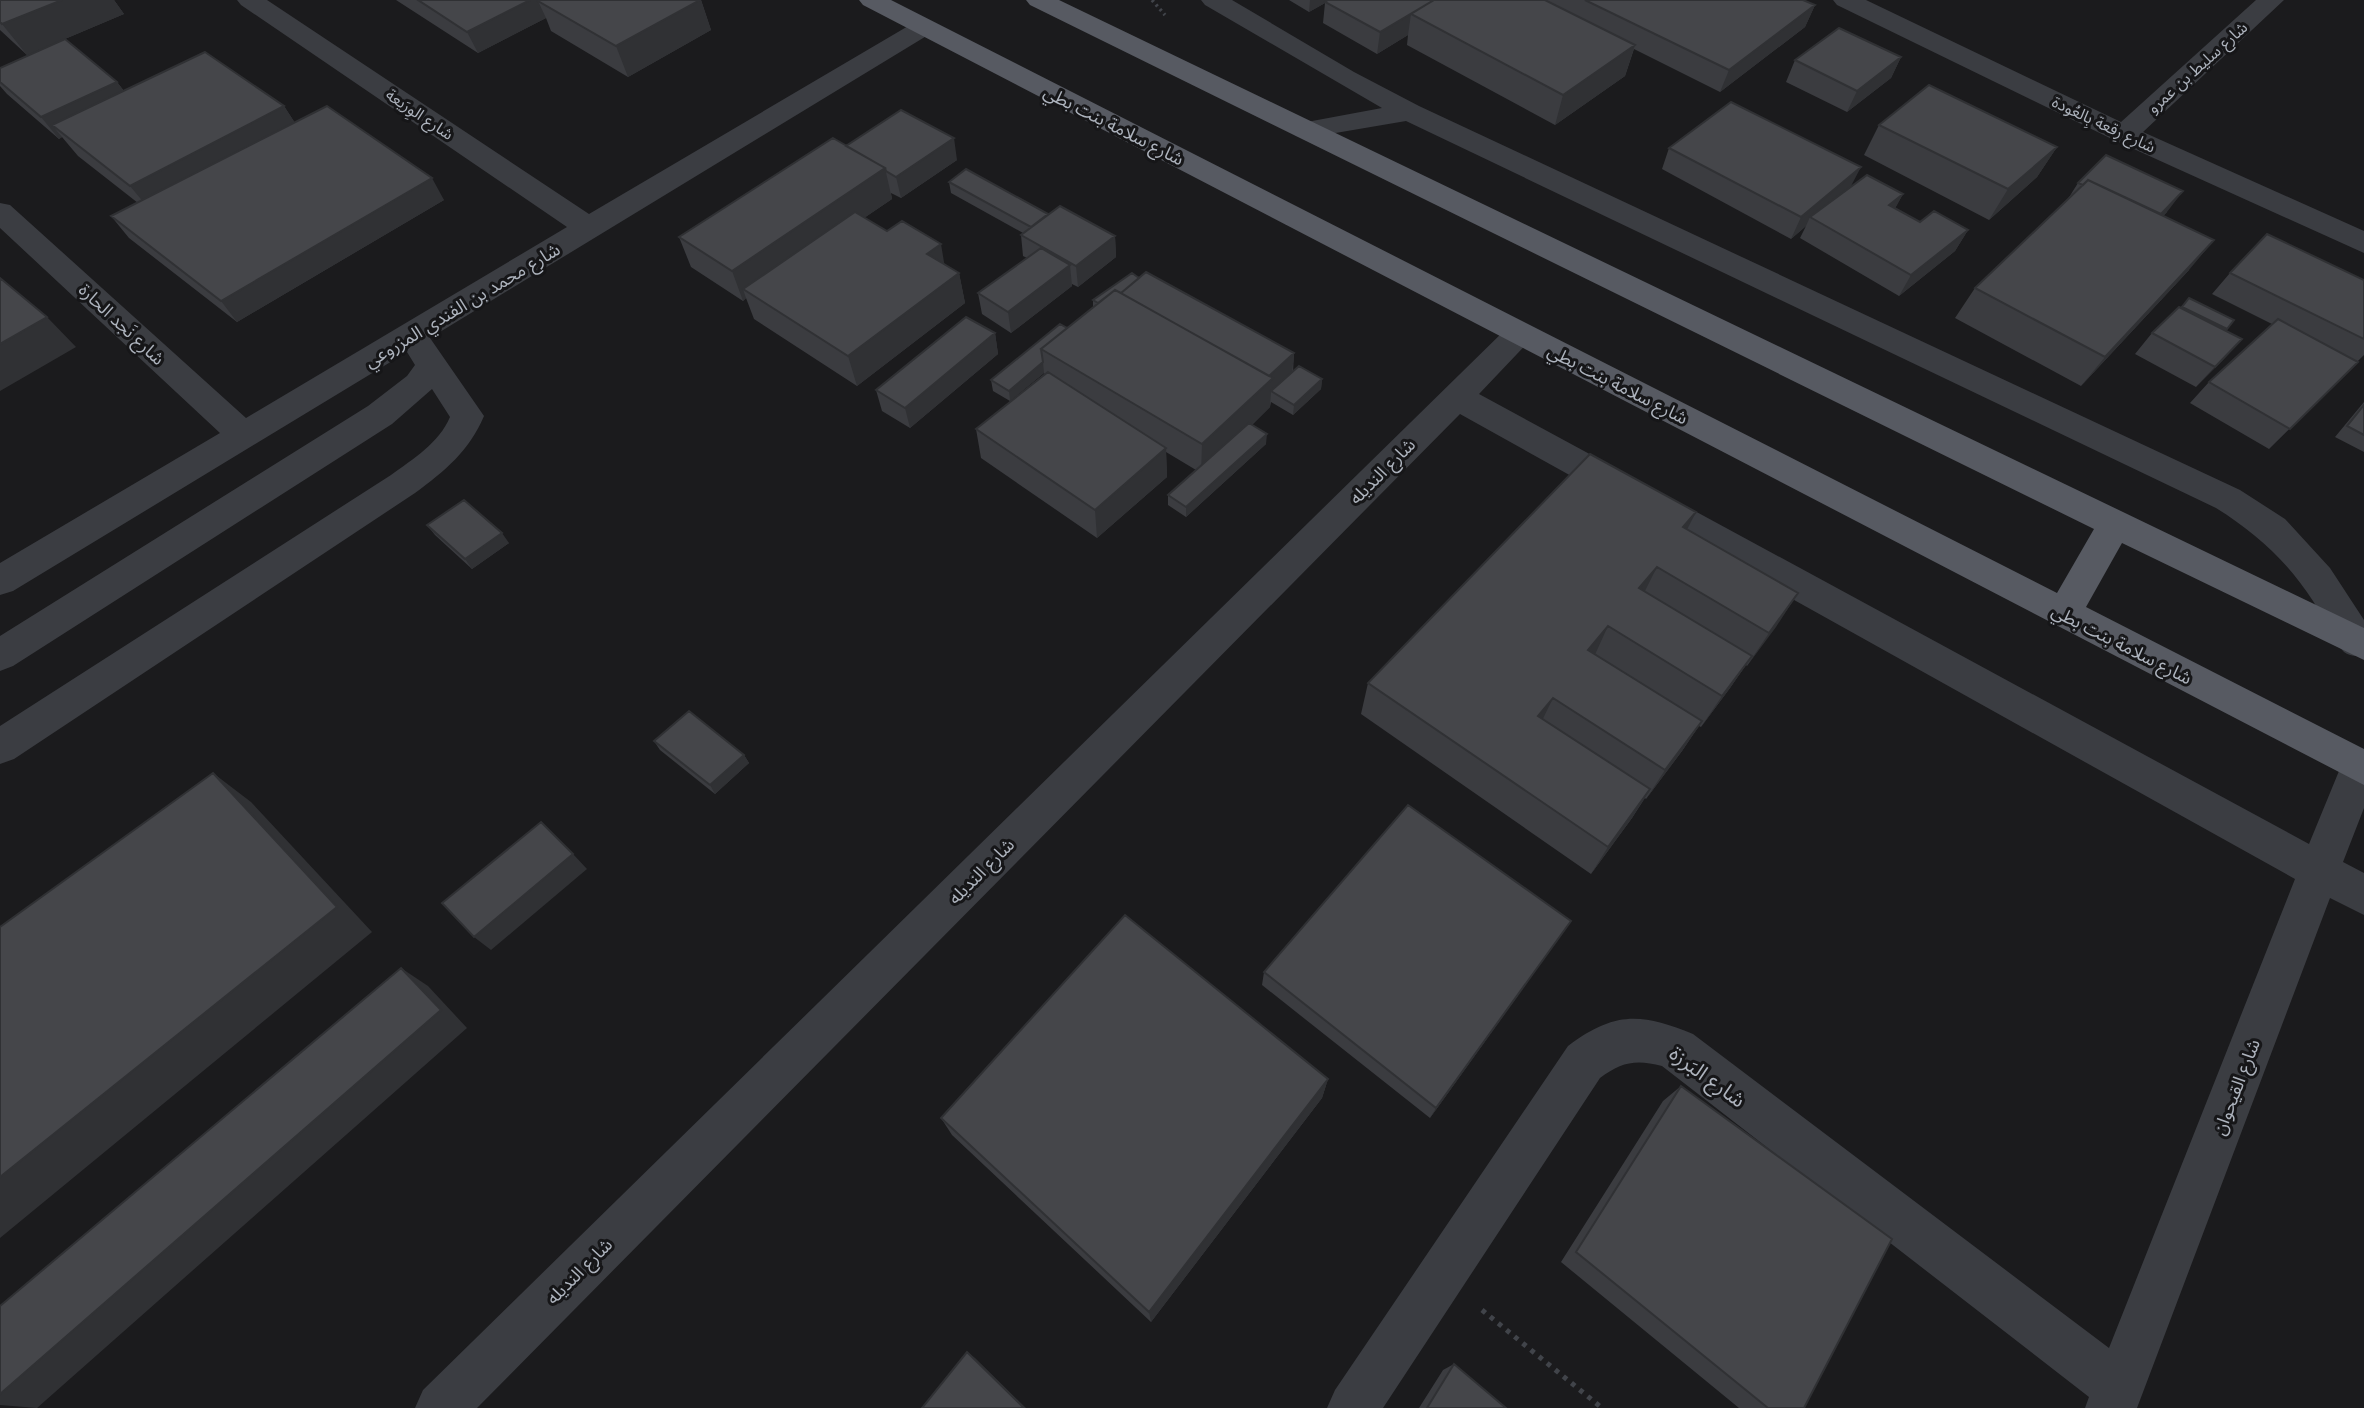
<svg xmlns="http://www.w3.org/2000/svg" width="2364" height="1408" viewBox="0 0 2364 1408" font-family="Quicksand,'Noto Sans Arabic',sans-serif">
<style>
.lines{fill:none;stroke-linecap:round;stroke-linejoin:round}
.path-far1{stroke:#41444a;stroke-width:3.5;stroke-dasharray:2.5 3.5;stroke-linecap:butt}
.path{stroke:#41444a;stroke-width:5;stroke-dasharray:4.5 6;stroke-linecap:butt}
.minor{fill:#3b3d42;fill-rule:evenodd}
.major{fill:#575a62;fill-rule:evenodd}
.wall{fill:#3b3c40}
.shaded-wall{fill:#303134}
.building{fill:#45464a;stroke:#303134;stroke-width:2}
.labels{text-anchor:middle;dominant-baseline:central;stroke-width:6;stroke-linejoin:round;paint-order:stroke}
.far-street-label{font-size:16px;fill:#adb3bd;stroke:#161618}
.street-label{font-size:18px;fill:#adb3bd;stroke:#161618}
.near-street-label{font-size:21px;fill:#adb3bd;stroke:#161618}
</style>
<rect width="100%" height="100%" fill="#1b1b1d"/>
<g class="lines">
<!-- path-far1 -->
<path class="path-far1" d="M1152,0L1165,15"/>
<!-- path -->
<path class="path" d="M1482,1310L1602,1408"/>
<!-- minor -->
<path class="minor" d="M237,0H267L589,214L915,22L924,19L933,22L937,27L933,32L430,338L484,416C469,451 445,471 415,493L14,759L0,764V726L391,475C413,459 439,443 450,417L432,389L392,424L13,666L0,671V636L368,406L407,376L415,365L407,352L13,591L0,595V563L220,433L0,228V203L10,205L246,418L567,227L241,5Z
M1201,0H1232L1354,72L1419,106L2240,490L2285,519L2330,568L2364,620V655C2358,657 2349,656 2344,652C2331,639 2323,616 2313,601C2287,561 2256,533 2216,508L1406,121L1306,138L1296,136L1292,130L1296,124L1382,108L1205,5Z
M1833,0H1866L2121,122L2256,0H2284L2143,132L2364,231V253L2114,140L1837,5Z
M1520,323L1531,326L1536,334L1479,394L2309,844L2346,754L2360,749L2364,750V808L2343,862L2364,873V915L2330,898L2137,1408H2085L2089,1397L1662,1066C1636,1059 1621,1062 1600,1078L1383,1408H1327L1335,1390L1568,1046C1615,1011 1641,1013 1693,1034L2109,1348L2295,879L1460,414L477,1408H415L423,1390L1509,326Z"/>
<!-- major -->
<path class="major" d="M859,0H891L2057,593L2094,529L1030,5L1026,0H1059L2364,628V660L2122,543L2086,607L2364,749V785L863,5Z"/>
</g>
<!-- wall -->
<path class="wall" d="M0,0H114L124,14L27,55L0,30Z
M396,0H701L711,30L628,77L551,31L546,18L478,53Z
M1289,0H1803L1815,5L1805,27L1720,92L1634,49L1625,76L1555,125L1407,45L1408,35L1377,54L1323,23L1325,3L1309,12Z
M1901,57L1891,78L1847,112L1786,82L1795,60Z
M0,68L117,82L124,91L284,106L295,123L444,200L237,322L129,238L111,216L138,203L78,156L62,137L59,139L7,94L0,86Z
M1879,125L2057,147L2037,177L1989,220L1864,155Z
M846,146L957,160L901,198L891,193L892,199L864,218L959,273L965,303L857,386L754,319L746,298L743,301L691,267L679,237Z
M1669,148L1851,187L1903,194L1895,208L1920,222L1968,230L1955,251L1899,296L1800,238L1806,226L1791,239L1662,169Z
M949,182L1115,236L1116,257L1078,287L1072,284V286L1011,333L982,314L978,293L1027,258L1023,256L1021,235L1023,233L951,193Z
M2078,183L2167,212L2163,216L2189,270L2081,386L1955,318L1975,288L2066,202Z
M2230,273L2364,280V355L2269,449L2190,403L2209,382L2272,324L2212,294Z
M1139,278L1294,353L1293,372L1322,379L1321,389L1293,415L1271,402L1270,407L1252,425L1266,444L1186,517L1168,505V495L1196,470L1166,452L1167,477L1097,538L981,458L976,429L1045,375L1044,373L1010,401L993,391L991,380L1067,328L1093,307V300Z
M2189,298L2234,320L2225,331L2242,339L2196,387L2135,354L2152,333L2181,308Z
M995,333L998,354L910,428L882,411L876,390Z
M2364,402V452L2335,437Z
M1696,512L1687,530L1798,593L1747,666L1746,665L1730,688L1701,727L1699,726L1682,751L1646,799L1645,798L1632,818L1591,874L1361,714L1368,683Z
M427,525L509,543L472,569L435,535Z
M654,741L744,755L749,763L715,794L660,750Z
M1561,935L1430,1118L1262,985L1264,972Z
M1328,1079L1322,1098L1151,1322L952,1135L941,1118Z
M1681,1086L1804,1408H1739L1561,1262L1663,1101Z
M1454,1364L1506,1408H1419L1443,1370Z"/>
<!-- shaded-wall -->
<path class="shaded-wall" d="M62,0H114L124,14L27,55L2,24Z
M530,0H581L538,1L546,18L478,53L467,32Z
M701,0L711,30L628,77L616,46Z
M1310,0H1331L1325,2V3L1309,12Z
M1815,5L1805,27L1720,92L1729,70Z
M1411,14L1408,35L1377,54L1380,32Z
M1635,45L1625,76L1555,125L1563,95Z
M1901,57L1891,78L1847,112L1857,91Z
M117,82L133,103L52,125L62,137L59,139L41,117Z
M284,106L304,137L155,216L130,186Z
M954,138L957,160L901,198L896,177Z
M2057,147L2037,177L1989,220L2008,189Z
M1861,167L1850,188L1810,217L1806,226L1791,239L1801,217Z
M885,168L892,199L752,294L743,289L746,298L743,301L732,271Z
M432,178L444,200L237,322L221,301Z
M2183,191L2167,212L2140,241L2156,220Z
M1903,194L1891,216L1889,205Z
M1968,230L1955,251L1899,296L1911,275Z
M1115,236L1116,257L1078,287L1076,266Z
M2214,240L2189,270L2081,386L2105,357Z
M941,244L946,274L927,254Z
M1070,265L1072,286L1011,333L1008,312Z
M959,273L965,303L857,386L848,356Z
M47,317L76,347L0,391V344Z
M995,333L998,354L910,428L905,408Z
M2242,339L2223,360L2196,387L2215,367Z
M1294,353L1292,374L1271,392L1270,407L1201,473L1202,444L1263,382Z
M1043,362L1044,373L1010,401L1009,391Z
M1322,379L1321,389L1293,415L1294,405Z
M1267,434L1266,444L1186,517V507Z
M1166,448L1167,477L1097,538L1095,510Z
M1696,512L1678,547L1683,527Z
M502,533L509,543L472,569L465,559Z
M1657,567L1640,601L1639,588Z
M1798,593L1776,627L1747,666L1769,633Z
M1608,626L1593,659L1588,650Z
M1752,656L1730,688L1701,727L1722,696Z
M1553,698L1538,729V716Z
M1702,721L1682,751L1646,799L1665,770Z
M744,755L749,763L715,794L710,785Z
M213,773L251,802L372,932L0,1238V1177Z
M1650,789L1632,818L1591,874L1608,847Z
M573,854L587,869L491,950L474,937Z
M1571,921L1561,935L1430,1118L1436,1108Z
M401,968L428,986L467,1028L37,1408L0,1405V1394Z
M1328,1079L1322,1098L1151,1322L1149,1312Z
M967,1352L975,1358L1026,1408H1024Z"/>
<!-- building -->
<path class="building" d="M0,0H62L2,24L0,22Z
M418,0H530L467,32Z
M539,0H700L616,46L538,1Z
M1328,0H1434L1380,32L1325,2Z
M1434,0H1545L1635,45L1563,95L1411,14Z
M1585,0H1803L1815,5L1729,70Z
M1839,28L1901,57L1857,91L1795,60Z
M65,39L117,82L41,117L0,82V68Z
M205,52L284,106L130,186L52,125Z
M1929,85L2057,147L2008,189L1879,125Z
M1731,102L1861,167L1801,217L1669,148Z
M327,106L432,178L221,301L111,216Z
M901,110L954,138L896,177L886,171L885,168L846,146Z
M833,138L885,168L732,271L679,237Z
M2106,155L2183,191L2161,214L2088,180L2083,185L2078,183Z
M966,169L1048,214L1031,227L949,182Z
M1867,175L1903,194L1889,205L1920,222L1934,211L1968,230L1911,275L1810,217Z
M2088,180L2214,240L2105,357L1975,288Z
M1060,206L1115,236L1076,266L1021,235Z
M855,212L887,231L902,221L941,244L927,254L959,273L848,356L743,289Z
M2267,234L2364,280V339L2230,273Z
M1041,248L1070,265L1008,312L978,293Z
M1146,272L1294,353L1269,376L1121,293Z
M1132,273L1139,278L1121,293L1115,290L1098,303L1093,300Z
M0,278L47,317L0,344Z
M1115,290L1273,378L1202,444L1041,349Z
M2189,298L2234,320L2227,329L2182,307Z
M2179,307L2242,339L2215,367L2152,333Z
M966,317L995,333L905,408L876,390Z
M2278,319L2358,362L2290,429L2209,382Z
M1060,324L1067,328L1041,349L1043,362L1009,391L991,380Z
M1299,366L1322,379L1294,405L1271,391Z
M1048,372L1166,448L1095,510L976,429Z
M2364,405V435L2347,426Z
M1249,423L1267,434L1186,507L1168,495Z
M1590,454L1696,512L1683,527L1798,593L1769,633L1657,567L1639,588L1752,656L1722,696L1608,626L1588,650L1702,721L1665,770L1553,698L1538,716L1650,789L1608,847L1368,683Z
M464,500L502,533L465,559L427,525Z
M689,711L744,755L710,785L654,741Z
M213,773L337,907L0,1177V927Z
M1408,805L1571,921L1436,1108L1264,972Z
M541,822L573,854L474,937L442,903Z
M1125,915L1328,1079L1149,1312L941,1118Z
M401,968L441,1010L0,1394V1306Z
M1681,1086L1892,1239L1804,1408H1768L1576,1252Z
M967,1352L1024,1408H922Z
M1454,1364L1506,1408H1427Z"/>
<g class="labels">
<!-- far-street labels -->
<g class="far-street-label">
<text transform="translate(2197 67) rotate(-42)">شارع سليط بن عمرو</text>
<text transform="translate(420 114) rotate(34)">شارع الوِرَيعة</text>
<text transform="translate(2104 124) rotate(25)">شارع رِقعة بِالعُودة</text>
</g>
<!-- street labels -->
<g class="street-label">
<text transform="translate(1114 125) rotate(27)">شارع سلامة بنت بطي</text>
<text transform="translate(462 305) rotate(-31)">شارع محمد بن الفندي المزروعي</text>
<text transform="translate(122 324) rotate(43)">شارع نَجد الحارة</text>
<text transform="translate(1618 384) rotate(27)">شارع سلامة بنت بطي</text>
<text transform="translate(1382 471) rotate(-45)">شارع النديله</text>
<text transform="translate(2122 644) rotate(27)">شارع سلامة بنت بطي</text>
<text transform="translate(981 871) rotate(-45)">شارع النديله</text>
<text transform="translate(2236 1087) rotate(-69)">شارع القيحوان</text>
<text transform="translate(579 1271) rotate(-45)">شارع النديله</text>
</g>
<!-- near-street labels -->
<g class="near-street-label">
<text transform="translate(1708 1076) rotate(36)">شارع البَرزة</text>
</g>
</g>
</svg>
